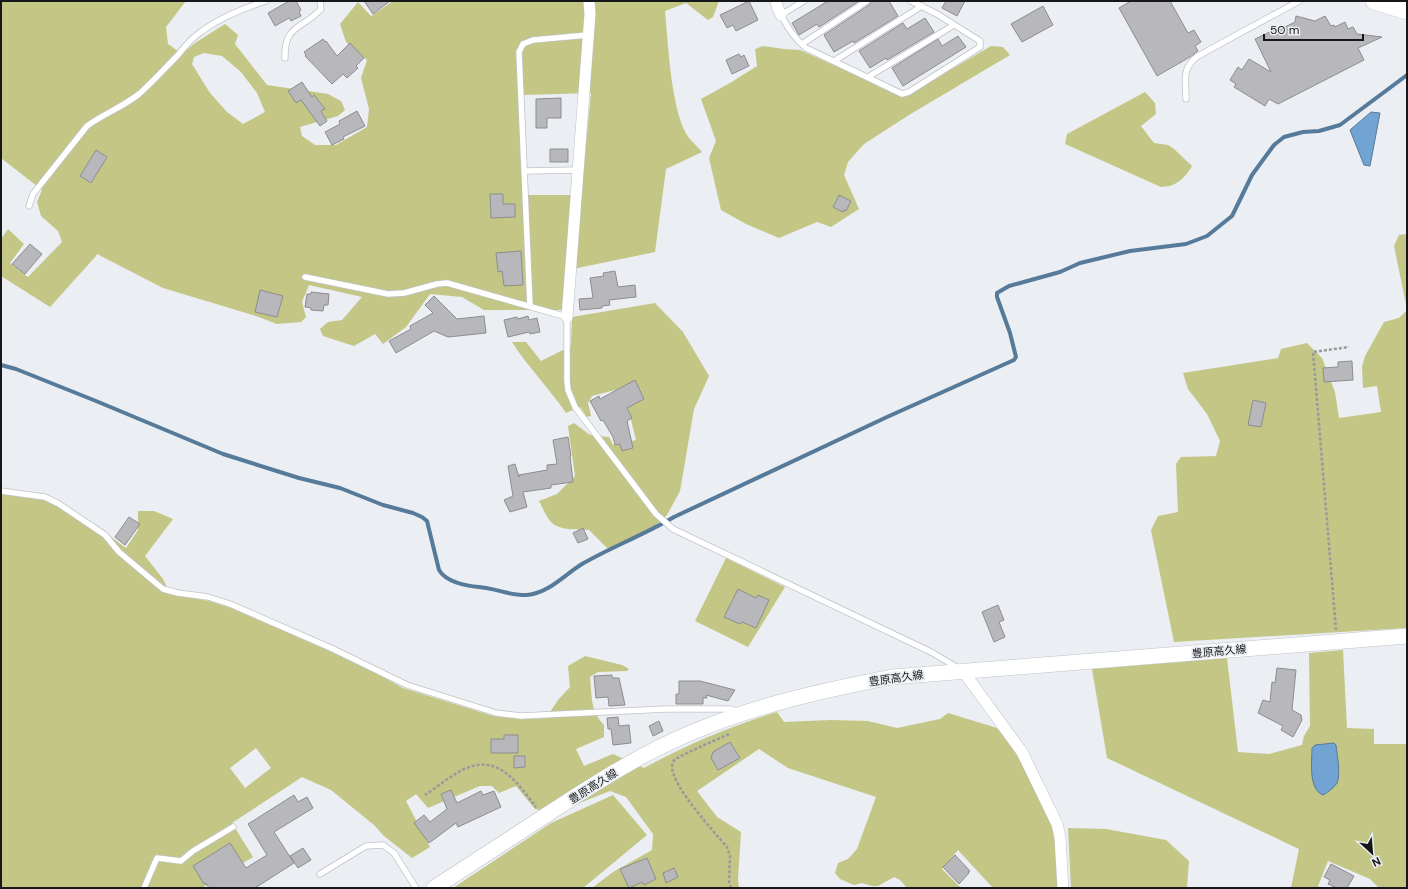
<svg xmlns="http://www.w3.org/2000/svg" width="1408" height="889" viewBox="0 0 1408 889" font-family="'DM Sans','Noto Sans JP',sans-serif">
<style>
.green{fill:#c3c685;fill-rule:evenodd}
.water{fill:#71a4d2;stroke:#567a9a}
.lines{fill:none;stroke-linecap:round;stroke-linejoin:round}
.stream{stroke:#567a9a;stroke-width:4}
.building{fill:#b7b7bc;stroke:#8d8d91}
.service-casing{stroke:#bfc2c6;stroke-width:7}
.minor-casing{stroke:#bfc2c6;stroke-width:12}
.secondary-casing{stroke:#bfc2c6;stroke-width:16}
.primary-casing{stroke:#bfc2c6;stroke-width:18}
.path{stroke:#97999c;stroke-width:2.5;stroke-dasharray:3 2;stroke-linecap:butt}
.service{stroke:#fff;stroke-width:5.5}
.minor{stroke:#fff;stroke-width:11}
.secondary{stroke:#fff;stroke-width:15}
.primary{stroke:#fff;stroke-width:17}
.labels{text-anchor:middle;dominant-baseline:central;stroke-width:3.5;stroke-linejoin:round;paint-order:stroke}
.street-label{font-size:11px;fill:#161719;stroke:#ebeef2}
</style>
<rect width="100%" height="100%" fill="#ebeef2"/>
<!-- green -->
<path class="green" d="M1,1H186L166,27L168,44L182,54L195,43L225,24L238,35L235,44L267,85L328,94L341,101L345,110L338,116L300,127L302,136L315,145H336L367,127L369,109L361,78L367,60L346,42L340,24L358,2L371,16L393,1H719L713,17L708,20L686,3L665,11C668,42 671,114 689,138C693,143 698,147 702,152L666,169L655,252L568,270L562,310H484L462,297L430,294L406,327L383,344L375,334L354,346L323,336L320,329L328,322L342,320L362,297L309,285L302,302L306,317L301,322L277,324L256,316L163,288L97,254L96,256L50,307L1,276V239L8,229L24,244L10,263L28,277L62,242L58,231L41,216L37,202L42,190L1,158ZM204,53L222,56L241,72L257,93L265,112L243,124L227,112L210,93L192,64L194,57ZM591,93L581,195H524L523,95Z
M763,46L784,49L800,50L904,97L991,46L1003,47L1010,55L909,115L864,144L848,162L844,175L859,209L831,227L817,222L779,238L746,224L721,210L709,158L716,141L701,99L730,83L757,66L755,49Z
M1145,92L1155,103L1156,114L1141,126L1154,143L1168,145L1174,149L1192,166C1185,178 1176,187 1161,187L1065,144L1067,134Z
M1407,234V309L1394,246L1399,235Z
M655,303L683,332L709,376L694,409L680,491L667,515L653,528L608,549L589,530C578,529 561,531 552,523C546,517 543,508 539,501L557,494L575,476L568,426L574,423L590,435L609,437L613,445L636,440L623,388L592,396L588,403L591,416L587,417L580,407L566,413C549,388 528,367 512,342H526L541,361L571,346L572,317Z
M1407,310V628L1174,642L1151,530L1158,516L1178,512L1176,464L1181,457L1216,456L1220,441L1207,414L1188,389L1183,373L1278,358L1281,349L1307,343L1322,358L1335,392L1339,418L1381,412L1377,386L1363,388L1362,367L1365,356L1384,322L1399,318Z
M1,493L44,499L58,505L101,534L111,537L126,548L138,530V511H154L173,519L145,556L163,579L170,594L209,601L231,608L359,664L403,688L493,716L524,719L546,718L558,700L570,687L568,666L585,656L622,665L629,669L627,671L598,672L590,677C592,696 590,710 604,725V737L576,749L584,766L613,754L644,768C686,745 731,726 777,712L784,722L831,720L868,721L897,728L940,719L948,713L997,728L1019,755L1053,825L1057,843L1061,888H993L958,850L942,869L961,888H907L900,880L894,877L878,886H872L862,883L854,885L840,879L835,873L838,863L848,859L857,849L876,797L788,768L759,749L697,791L717,817L741,832L738,879L739,888H592L613,872L652,850L653,834L626,797L610,791L554,813L535,809L516,786L499,793L492,786H480L428,808L416,794L406,801L430,847L412,858L384,836L374,825L331,790L302,777L232,823L253,857L202,888H1ZM256,748L271,768L245,788L230,768Z
M726,558L785,587L748,647L695,621Z
M1343,650L1347,728L1374,729V744H1407V888H1379L1370,879L1328,861L1318,886L1321,888H1291L1299,849L1107,758L1092,669L1227,658L1238,752L1269,754L1302,745L1304,736L1310,726L1309,653Z
M613,795L647,835L583,888H453L551,823Z
M1068,828L1106,829L1166,840L1189,861L1187,888H1071Z"/>
<!-- water -->
<path class="water" d="M1371,112L1380,113L1370,166L1364,165L1350,130Z
M1334,743L1336,745C1337,755 1341,774 1337,783C1334,788 1328,792 1323,795C1308,789 1312,761 1312,748L1315,745Z"/>
<g class="lines">
<!-- stream -->
<path class="stream" d="M1,365L16,369L96,401L223,454L299,478L340,488L383,505L413,513L422,517L427,521L439,570C446,582 466,586 479,587C495,588 510,596 527,595C549,593 564,575 582,564C611,547 644,535 674,517L887,417L1014,360L1016,357L1010,333L997,297V293L1009,286L1060,272L1080,263L1130,251L1186,244L1207,236L1232,216L1252,175L1274,145L1284,137L1303,132L1319,131L1340,125L1407,75"/>
</g>
<!-- building -->
<path class="building" d="M289,1H296L301,10L299,12L301,16L291,21L289,18L275,26L268,13Z
M364,1H390L373,14Z
M749,1L758,20L736,31L733,25L727,28L720,15Z
M828,1H859L819,27L817,24L799,35L792,23Z
M871,1H889L898,16L854,43L853,41L834,52L824,35L869,5Z
M946,1H965L957,16L942,8Z
M1131,1H1170L1188,33L1194,30L1201,42L1195,46L1198,51L1190,57L1157,76L1119,8Z
M1043,6L1053,25L1022,42L1011,24Z
M1296,16L1315,21L1325,16L1331,26L1334,25L1335,27L1345,22L1348,29L1353,27L1357,34L1382,37L1358,48L1364,60L1278,104L1269,99L1265,106L1234,87L1236,84L1230,80L1238,67L1242,70L1249,59L1271,72L1255,39L1274,30L1275,32L1295,22Z
M925,18L934,32L887,60L886,58L870,68L859,51L903,23L907,29Z
M958,36L966,47L903,86L892,68L938,39L942,46Z
M323,39L325,42L326,41L337,56L350,43L364,58L356,66L358,68L347,78L343,74L332,84L305,56L306,55L304,52Z
M739,54L741,57L744,55L749,66L732,74L726,60Z
M302,82L312,97L314,95L325,109L321,111L327,121L320,126L301,100L296,103L288,91Z
M561,98V118H547V128H536V99Z
M357,111L365,126L343,137L344,139L332,145L325,132L340,124L339,121Z
M550,149H568V162H550Z
M96,150L107,157L91,183L80,176Z
M490,194H503V204H515V217L491,218Z
M839,195L851,201L846,211L844,210L843,212L833,207Z
M30,244L42,254L25,274L12,264Z
M521,251L523,285L504,286L502,271L498,272L496,253Z
M615,271L618,287L635,285L636,297L609,300L610,305L602,306V308L580,310L579,299L593,298L590,278L604,276L603,273Z
M260,290L283,296L277,317L255,312Z
M311,292L329,294L328,305H324L323,311L311,310V308L305,307L307,294H311Z
M434,296L457,319L484,316L486,333L448,337L434,331L396,353L389,341L411,329L410,326L433,313L425,305Z
M528,316L529,320L537,318L540,332L530,334L529,332L508,337L504,320L517,317L518,319Z
M1352,361L1353,380L1324,382L1323,368L1338,367V362Z
M635,380L644,399L627,408L632,418L627,421L633,448L622,451L620,444L615,445L613,437L603,420L601,421L590,401L599,396L600,399Z
M1253,400L1266,403L1261,427L1248,425Z
M568,437L571,456H570L573,482L551,485V488L523,492L527,507L510,512L504,500L513,496L508,466L515,464L519,477V475L547,470V465L557,464L553,440Z
M129,517L140,524L125,545L115,537Z
M583,528L588,539L578,543L573,533Z
M738,589L756,598L758,595L769,600L756,628L742,622L740,624L724,617Z
M998,605L1004,620L999,622L1005,637L994,642L982,612Z
M1277,668L1296,670L1292,710L1301,715L1302,720L1293,737L1281,730L1283,726L1258,713L1263,700L1270,702L1272,682L1275,683Z
M612,675V678H619L625,705L609,706L608,697L596,698L594,676Z
M679,681H700L735,690L728,701L706,695L707,698H703V704H676V694H679Z
M618,717L619,726L629,725L631,743L613,745L611,729H608L607,718Z
M659,721L663,731L653,736L649,726Z
M504,735H518V753H491V739H504Z
M730,742L740,758L718,770L711,758L713,752Z
M514,756H525V767L514,768Z
M451,790L457,803L481,791L483,795L494,791L501,807L458,827L456,823L429,843L414,823L424,815L430,822L447,809L441,794Z
M294,795L298,802L307,797L313,808L274,832L294,863L255,888H209L206,883L204,884L193,866L230,843L246,868L267,855L248,824Z
M303,848L311,860L298,868L290,856Z
M955,855L970,871L968,872L969,873L959,884L943,867Z
M647,858L656,879L644,885L642,882L629,888L620,869Z
M1331,864L1354,876L1347,888H1337L1328,884L1330,880L1324,877Z
M674,868L678,877L666,883L663,873Z"/>
<g class="lines">
<!-- service casing -->
<g class="service-casing">
<path id="service" d="M804,1L781,15C788,28 794,38 806,48L902,94L909,92L980,47V41L937,14L911,1
M802,44L867,1
M285,58C284,24 303,29 321,9L320,1
M834,61L922,6
M868,77L954,25
M1186,99C1186,79 1181,69 1198,56L1299,1
M524,171L578,170
M29,206L33,194L87,126C103,114 123,107 139,94C153,82 165,68 178,55C185,46 193,37 202,31C221,17 244,8 266,1
M305,277L388,294L404,293L437,284L447,283L567,317V381L568,390L575,407L656,514L673,529L931,652L958,668
M530,306L519,52L523,44L533,40L588,35
M1,491L45,497L59,504L105,535L119,552L163,589L178,593L208,597L230,604L331,648L407,685L496,713L521,716L666,709H730L737,711
M320,874L366,846L383,845L394,853L416,888
M144,888L157,858L181,861L193,851L233,827"/>
</g>
<!-- minor casing -->
<g class="minor-casing">
<path id="minor" d="M776,1L777,6L781,15
M567,317L587,53L590,14L589,1
M963,671L1022,752L1057,824L1060,837L1063,888"/>
</g>
<!-- secondary casing -->
<g class="secondary-casing">
<path id="secondary" d="M434,888C474,862 514,836 554,810C599,781 644,752 693,732C756,705 825,690 892,677L1407,636"/>
</g>
<!-- primary casing -->
<g class="primary-casing">
<path id="primary" d="M1374,1L1407,11"/>
</g>
<!-- path -->
<path class="path" d="M1336,630L1313,352L1349,347
M729,734C710,743 691,750 674,760C674,761 672,766 672,766C671,785 714,832 727,847L730,856L729,882L731,888
M425,795C436,788 455,772 467,768C499,754 519,785 536,807"/>
<!-- service -->
<use href="#service" class="service"/>
<!-- minor -->
<use href="#minor" class="minor"/>
<!-- secondary -->
<use href="#secondary" class="secondary"/>
<!-- primary -->
<use href="#primary" class="primary"/>
</g>
<g class="labels">
<!-- street labels -->
<g class="street-label">
<text transform="translate(1219 651) rotate(-5)">豊原高久線</text>
<text transform="translate(896 678) rotate(-8)">豊原高久線</text>
<text transform="translate(593 786) rotate(-32)">豊原高久線</text>
</g>
</g>
<!-- border -->
<rect width="1408" height="889" fill="none" stroke="#161719" stroke-width="4"/>
<!-- north arrow -->
<g transform="translate(1372 853) rotate(154)" stroke="#ebeef2" stroke-width="3" paint-order="stroke">
<path d="M0-3L7 15L0 10L-7 15Z" fill="#161719"/>
<text y="-6" font-size="11" font-weight="bold" text-anchor="middle" fill="#161719">N</text>
</g>
<!-- scale -->
<path d="M1264 34v6h99v-6" fill="none" stroke="#161719" stroke-width="2"/>
<text x="1270" y="34" font-size="12" fill="#161719" stroke="#ebeef2" stroke-width="3" paint-order="stroke">50 m</text>
</svg>
